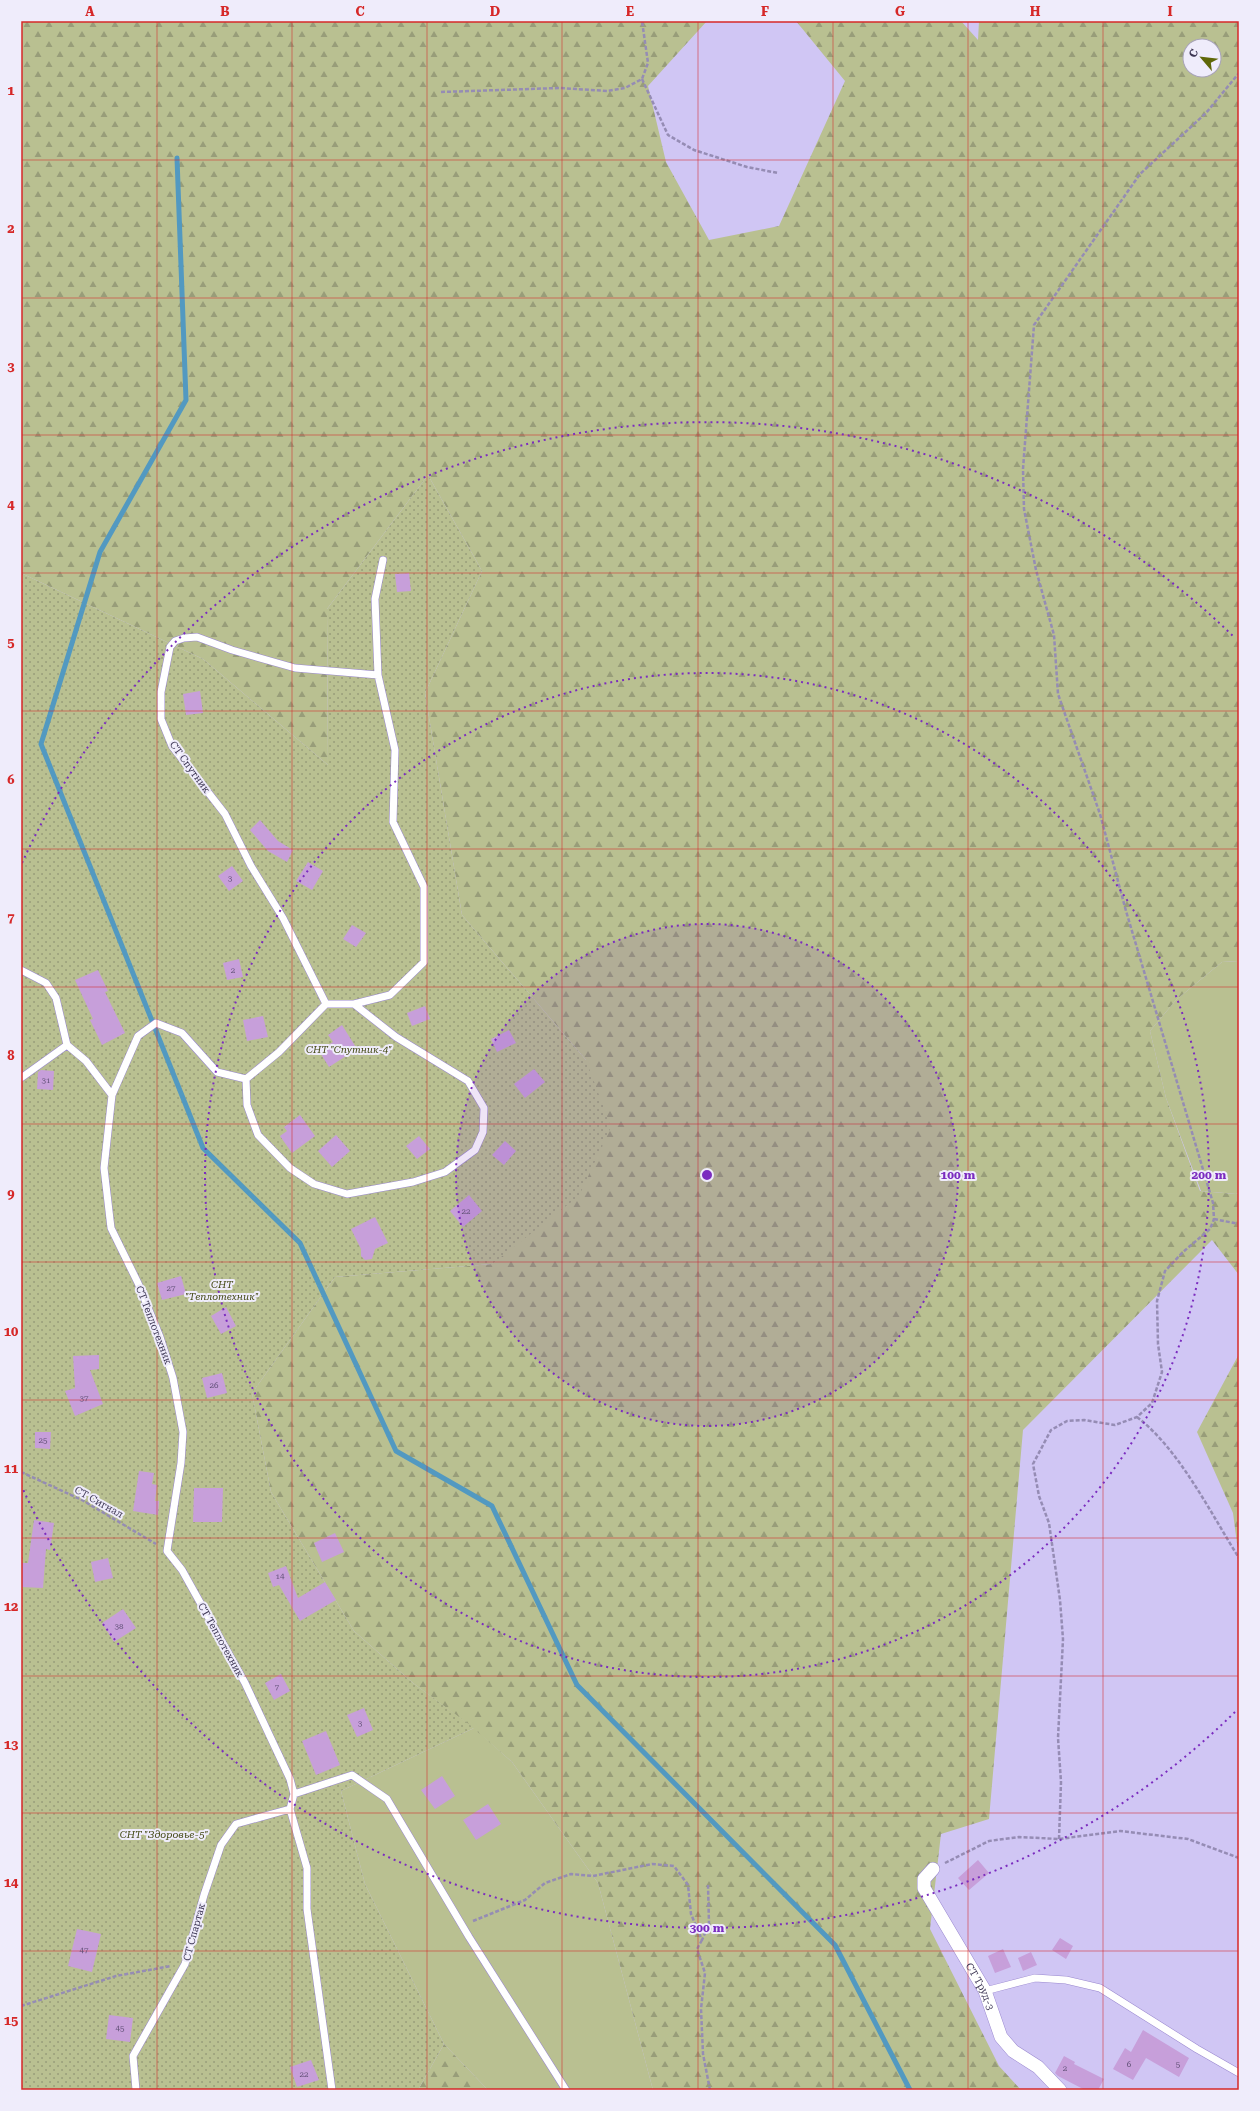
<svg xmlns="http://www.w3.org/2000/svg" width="1260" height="2111" viewBox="0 0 1260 2111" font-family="'Roboto Serif',serif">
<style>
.grass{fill:#b9c091}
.forest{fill:url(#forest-firs);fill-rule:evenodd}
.garden{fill:url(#garden-dots)}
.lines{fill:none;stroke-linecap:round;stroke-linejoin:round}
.stream{stroke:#5299c1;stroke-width:5}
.building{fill:#c79fda}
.lane-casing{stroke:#9987cf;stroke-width:8}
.street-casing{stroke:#9987cf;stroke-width:14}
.path{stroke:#958cb4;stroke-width:2.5;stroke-dasharray:4 2;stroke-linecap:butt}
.lane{stroke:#fff;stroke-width:7}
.street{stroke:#fff;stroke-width:13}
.grid{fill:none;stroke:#d62828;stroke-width:1;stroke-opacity:0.55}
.ring{fill:none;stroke:#7b2cbf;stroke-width:2;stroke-dasharray:2 4}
.labels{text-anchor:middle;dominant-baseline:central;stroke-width:4;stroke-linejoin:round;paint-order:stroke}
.number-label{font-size:8px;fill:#605076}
.street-label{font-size:10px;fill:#3d3654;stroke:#efecfb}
.park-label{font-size:10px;font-style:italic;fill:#414711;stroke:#efecfb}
.centre{fill:#7b2cbf;stroke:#efecfb;stroke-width:2}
.ring-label{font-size:12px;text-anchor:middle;font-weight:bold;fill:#7b2cbf;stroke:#efecfb;stroke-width:4;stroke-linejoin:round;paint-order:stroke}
.neatline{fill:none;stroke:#d62828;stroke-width:1.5}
.grid-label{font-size:13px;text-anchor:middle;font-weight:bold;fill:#d62828}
</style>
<defs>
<pattern id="forest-firs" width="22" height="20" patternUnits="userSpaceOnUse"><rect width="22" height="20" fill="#b9c091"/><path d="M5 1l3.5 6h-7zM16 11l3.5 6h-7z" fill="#989d79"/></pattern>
<pattern id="garden-dots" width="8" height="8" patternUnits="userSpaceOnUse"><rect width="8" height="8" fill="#b9c091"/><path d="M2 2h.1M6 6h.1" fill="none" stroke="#989d79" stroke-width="1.8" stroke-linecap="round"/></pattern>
</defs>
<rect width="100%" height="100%" fill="#d0c6f4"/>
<!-- grass -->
<path class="grass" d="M1239,961V1193L1236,1194L1201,1191L1166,1098L1150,1031L1176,1000L1222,962Z
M474,1728L512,1762L598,1883L653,2090H488L444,2044L365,1884L341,1791Z"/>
<!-- forest -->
<path class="forest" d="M21,21H707L648,86L666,162L709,240L779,226L845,81L796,21H961L978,40L979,21H1239V961L1222,962L1176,1000L1150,1031L1166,1098L1200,1191L1236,1194L1239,1193V1275L1212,1240L1023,1430L989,1819L941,1834L930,1929L999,2066L1021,2090H653L598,1883L512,1762L473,1728L413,1683L354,1631L271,1492L252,1393L335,1277L492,1264L586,1060L462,915L425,693L482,571L428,475L327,609L328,765L203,659L21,573ZM1190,46H1214V70H1190Z
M1239,1354V1559L1233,1513L1197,1432Z
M444,2044L488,2090H418Z"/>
<!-- garden -->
<path class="garden" d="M428,475L482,571L425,693L462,915L586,1060L611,1127L579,1196L492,1264L335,1277L252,1393L271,1492L354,1631L413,1683L474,1728L341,1791L365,1884L444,2044L418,2090H21V573L203,659L328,765L327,609Z"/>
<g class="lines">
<!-- stream -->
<path class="stream" d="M177,158L186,400L100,552L41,744L203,1148L300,1243L396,1451L492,1506L577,1685L835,1945L910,2090"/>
</g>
<!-- building -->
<path class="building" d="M409,573L411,591L397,592L395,574Z
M200,691L203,713L186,715L183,694Z
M260,820L278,841L293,850L287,862L268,851L250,830Z
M308,862L323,871L312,890L296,881Z
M232,866L243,881L229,891L218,876Z
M352,925L366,933L356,947L343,939Z
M239,959L243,977L227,980L223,963Z
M98,970L108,991L105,992L125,1033L102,1045L90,1020L93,1019L75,980Z
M425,1006L430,1019L412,1026L407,1013Z
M263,1016L268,1037L247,1041L243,1020Z
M342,1025L357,1049L329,1067L319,1051L333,1042L328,1035Z
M509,1030L516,1043L497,1052L491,1039Z
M534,1069L545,1082L525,1098L514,1084Z
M41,1070L54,1071L53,1090L37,1089L38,1072Z
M300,1115L315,1136L292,1153L280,1136L287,1131L284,1127Z
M336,1135L350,1151L332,1167L318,1151Z
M419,1136L430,1149L417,1159L406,1146Z
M505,1141L516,1151L504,1165L492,1155Z
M469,1195L482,1211L463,1227L450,1211Z
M375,1217L388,1243L375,1249L372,1259L365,1260L361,1256V1249L351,1229Z
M181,1276L186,1294L162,1300L157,1283Z
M226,1307L236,1326L221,1334L211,1316Z
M99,1355V1369L90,1370L103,1404L75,1416L65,1391L75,1388L73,1356Z
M222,1373L227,1393L207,1398L202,1378Z
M35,1432H51L50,1449L35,1448Z
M139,1471L154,1473L152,1484L157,1485L155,1501H159L158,1515L133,1511Z
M194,1488H223L222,1522H193Z
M34,1520L54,1523L50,1550L46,1549L43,1588L21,1587V1563H28Z
M335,1533L344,1552L322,1562L314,1543Z
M108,1558L113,1578L95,1582L91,1562Z
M286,1566L298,1598L325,1582L336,1600L300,1621L279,1585L273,1587L268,1573Z
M123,1609L136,1628L114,1642L102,1623Z
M281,1674L290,1691L274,1700L265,1683Z
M364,1708L373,1730L357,1737L347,1715Z
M326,1731L340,1765L316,1775L302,1741Z
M442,1776L455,1796L435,1809L421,1790Z
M488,1804L501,1824L476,1840L463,1820Z
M978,1860L989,1873L969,1890L958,1878Z
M77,1929L101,1934L92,1972L68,1966Z
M1060,1938L1073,1946L1066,1959L1052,1950Z
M1003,1949L1011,1967L995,1973L988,1956Z
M1031,1952L1037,1965L1023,1971L1018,1958Z
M109,2015L133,2018L130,2042L106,2039Z
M1143,2030L1189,2058L1179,2077L1146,2058L1133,2080L1113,2069L1125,2048L1131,2052Z
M1064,2056L1075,2062L1074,2064L1104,2079L1098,2090H1085L1058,2076L1055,2073Z
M311,2060L319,2080L297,2087L290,2067Z"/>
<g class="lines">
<!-- lane casing -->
<g class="lane-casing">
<path id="lane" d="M21,970L46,983L56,998L67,1045
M326,1004H354L396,1037L468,1081L484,1108L483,1132L475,1150L445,1172L413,1182L347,1194L314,1184L290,1168L258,1135L247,1105L246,1079L279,1052Z
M326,1004L283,918L251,866L225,814L172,746L161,719V692L170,647L175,641L184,638L197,637L232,650L295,668L378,675
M354,1004L390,995L424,962V887L393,822L395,750L378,675L375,599L383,560
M21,1078L67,1045L86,1061L112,1095
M246,1079L217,1072L182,1033L156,1023L138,1036L112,1095L104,1168L111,1228L138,1283L160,1337L173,1378L183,1432L181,1463L167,1551L182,1570L245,1683L290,1779L294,1794L290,1809L307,1868V1909L332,2090
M294,1794L352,1775L387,1799L469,1937L566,2090
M985,1991L1035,1978L1066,1980L1100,1988L1197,2049L1239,2073
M136,2090L133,2056L185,1964L204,1895L221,1845L236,1824L290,1809"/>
</g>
<!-- street casing -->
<g class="street-casing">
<g id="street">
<path id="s1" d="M933,1869L924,1879V1888L985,1991L1001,2037L1013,2051L1038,2067L1060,2090"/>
</g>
</g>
<!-- path -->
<path class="path" d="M642,79L668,135L694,150L747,167L778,173
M441,92L559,88L607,91L625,88L642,79L648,63L642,21
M1214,1219L1239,1224
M1137,1417C1179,1449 1210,1512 1239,1558
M21,1472L82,1500L156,1544
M1059,1839L1061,1782L1058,1738L1063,1639L1060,1600L1049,1523L1039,1496L1033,1464L1051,1430L1067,1421L1084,1420L1115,1425L1137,1417L1152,1403L1162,1372L1158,1344L1157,1301L1165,1271L1183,1252L1210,1229L1214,1219L1213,1203L1126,911L1100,814L1058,694L1054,635L1036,570L1024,509L1023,469L1034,325L1140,174L1206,113L1239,73
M945,1863L989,1841L1019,1837L1059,1839L1120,1831L1188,1839L1239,1858
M473,1921L525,1900L545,1883L571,1874L593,1876L652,1864L674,1866L688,1885L691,1914L702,1940L709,1924L708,1885
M702,1940L697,1949L705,1973L701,2009L703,2054L710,2090
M21,2006L116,1976L171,1966"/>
<!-- lane -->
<use href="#lane" class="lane"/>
<!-- street -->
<use href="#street" class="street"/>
</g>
<!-- grid -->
<path class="grid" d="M157,21V2090M292,21V2090M427,21V2090M562,21V2090M698,21V2090M833,21V2090M968,21V2090M1103,21V2090M21,160H1239M21,298H1239M21,435H1239M21,573H1239M21,711H1239M21,849H1239M21,987H1239M21,1124H1239M21,1262H1239M21,1400H1239M21,1538H1239M21,1676H1239M21,1813H1239M21,1951H1239"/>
<!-- distance rings -->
<circle cx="707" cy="1175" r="251" fill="#7b2cbf" fill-opacity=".12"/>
<g class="ring">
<circle cx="707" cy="1175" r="251"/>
<circle cx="707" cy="1175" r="502"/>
<path d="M1235 1712A753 753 0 0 1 22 1487M22 863A753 753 0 0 1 1235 638"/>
</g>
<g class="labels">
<!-- number labels -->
<g class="number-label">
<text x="230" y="878">3</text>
<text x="233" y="970">2</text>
<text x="46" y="1080">31</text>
<text x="466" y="1211">22</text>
<text x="171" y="1288">27</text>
<text x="214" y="1385">26</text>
<text x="84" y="1398">37</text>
<text x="43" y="1440">25</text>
<text x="280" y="1576">14</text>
<text x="119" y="1626">38</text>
<text x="277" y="1687">7</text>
<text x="360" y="1723">3</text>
<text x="84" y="1950">47</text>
<text x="120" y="2028">45</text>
<text x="1129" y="2064">6</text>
<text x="1178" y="2064">5</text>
<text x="1065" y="2068">2</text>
<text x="304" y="2074">22</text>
</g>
<!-- street labels -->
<g class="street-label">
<text transform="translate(190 767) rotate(54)">СТ Спутник</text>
<text transform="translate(154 1325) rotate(69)">СТ Теплотехник</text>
<text transform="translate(99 1502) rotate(29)">СТ Сигнал</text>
<text transform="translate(221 1640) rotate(61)">СТ Теплотехник</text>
<text transform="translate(194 1932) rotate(-75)">СТ Спартак</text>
<text stroke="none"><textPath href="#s1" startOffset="136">СТ Труд-3</textPath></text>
</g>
<!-- park labels -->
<g class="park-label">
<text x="349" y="1049">СНТ "Спутник-4"</text>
<text x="222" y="1284">СНТ<tspan x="222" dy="12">"Теплотехник"</tspan></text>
<text x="164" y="1834">СНТ "Здоровье-5"</text>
</g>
</g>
<circle cx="707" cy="1175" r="6" class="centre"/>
<g class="ring-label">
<text x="958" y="1179">100 m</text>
<text x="1209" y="1179">200 m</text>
<text x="707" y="1932">300 m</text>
</g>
<!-- border -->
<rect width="1260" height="2111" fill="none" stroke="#efecfb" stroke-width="44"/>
<!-- north arrow -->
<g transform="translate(1202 58) rotate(298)"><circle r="19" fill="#efecfb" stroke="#a8a3b8"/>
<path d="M0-3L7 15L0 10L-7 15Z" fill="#5f6708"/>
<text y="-6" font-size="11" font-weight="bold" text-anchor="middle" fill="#3d3654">С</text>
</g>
<rect x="22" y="22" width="1216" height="2067" class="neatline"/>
<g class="grid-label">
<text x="90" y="16">A</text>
<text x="225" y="16">B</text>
<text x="360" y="16">C</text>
<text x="495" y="16">D</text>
<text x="630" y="16">E</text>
<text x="765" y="16">F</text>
<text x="900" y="16">G</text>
<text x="1035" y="16">H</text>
<text x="1170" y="16">I</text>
<text x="11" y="95">1</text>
<text x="11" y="233">2</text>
<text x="11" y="371">3</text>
<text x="11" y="509">4</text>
<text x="11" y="647">5</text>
<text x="11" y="784">6</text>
<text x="11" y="922">7</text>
<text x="11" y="1060">8</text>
<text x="11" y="1198">9</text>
<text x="11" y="1336">10</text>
<text x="11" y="1473">11</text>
<text x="11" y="1611">12</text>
<text x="11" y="1749">13</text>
<text x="11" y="1887">14</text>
<text x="11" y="2025">15</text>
</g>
</svg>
